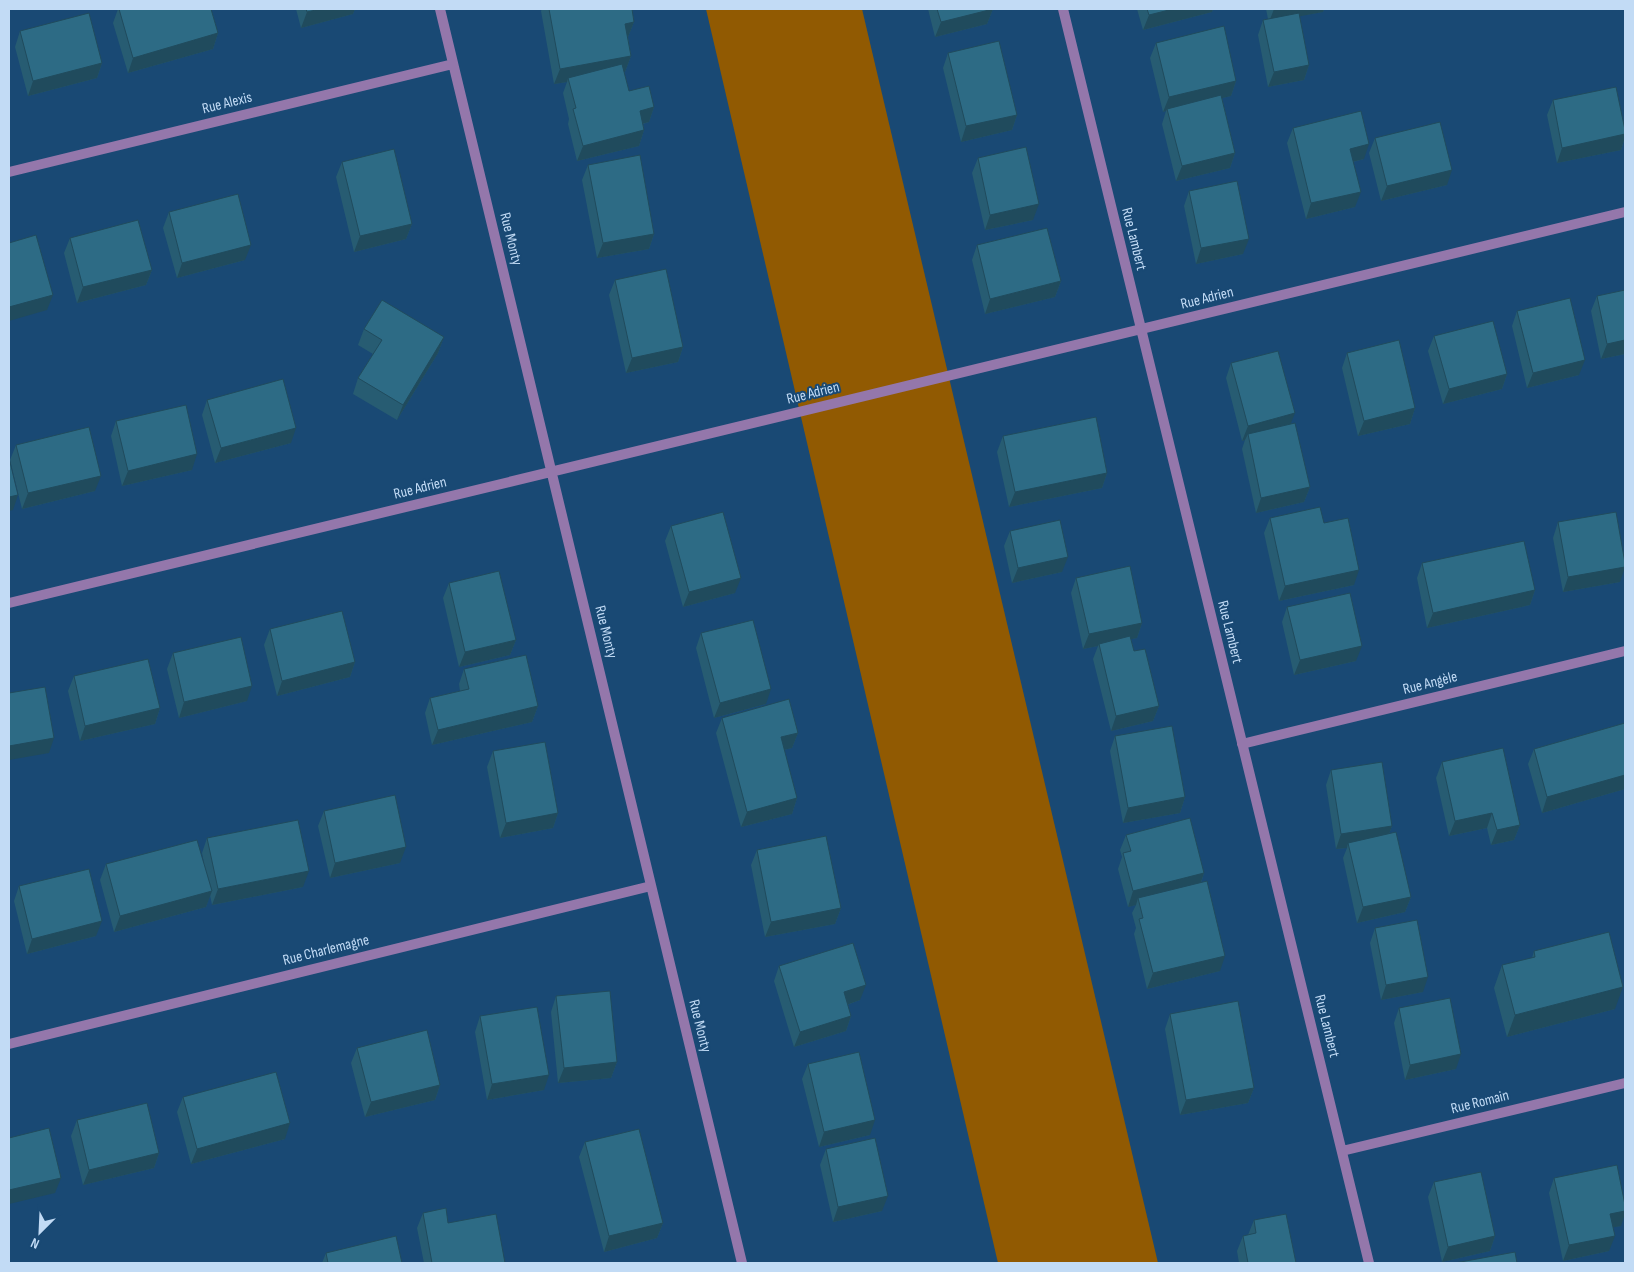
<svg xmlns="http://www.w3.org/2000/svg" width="1634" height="1272" viewBox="0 0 1634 1272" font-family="'Sofia Sans Condensed',sans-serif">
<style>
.green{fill:#915a02}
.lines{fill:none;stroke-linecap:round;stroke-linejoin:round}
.minor{stroke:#9477ab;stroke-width:10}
.wall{fill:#275c72}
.shaded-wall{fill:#204b5d}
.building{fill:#2d6b85;stroke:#204b5d}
.labels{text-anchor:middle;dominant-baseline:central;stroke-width:4;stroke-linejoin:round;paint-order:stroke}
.street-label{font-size:15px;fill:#c2dbf5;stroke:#194974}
</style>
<rect width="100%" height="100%" fill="#194974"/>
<!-- green -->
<path class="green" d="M706,9H862L1158,1263H998Z"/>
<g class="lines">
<!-- minor -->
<path class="minor" d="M440,9L742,1263
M1063,9L1369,1263
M9,172L453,64
M9,603L1625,212
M1242,744L1625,651
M9,1044L651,886
M1342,1151L1625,1083"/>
</g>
<!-- wall -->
<path class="wall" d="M118,9H211L218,33L213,49L128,73L113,23Z
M296,9H355L353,14L301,28Z
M542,9H632L634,22L628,37L631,56L625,72H624L629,91L654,107L649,122L643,124L644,130L639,146L577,161L568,124L569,119L563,93L567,82L554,84L541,11Z
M928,9H993L987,24L935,37Z
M1137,9H1213L1212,12L1143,30Z
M1266,9H1324L1323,12L1299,16L1309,65L1304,80L1268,87L1258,35L1263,20L1268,19Z
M20,31L102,63L97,78L28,96L15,47Z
M1156,43L1236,81L1231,96L1222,98L1235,153L1230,168L1176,181L1162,124L1166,111L1163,112L1150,58Z
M948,53L1017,115L1012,130L961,142L943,68Z
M1553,100L1625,130V137L1621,150L1557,163L1547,115Z
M1293,128L1364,159L1353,162L1355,207L1306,219L1287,143Z
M1375,138L1447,185L1381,201L1369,153Z
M978,158L1033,220L985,230L972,173Z
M342,162L412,224L406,239L354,252L336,177Z
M588,165L654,234L649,249L597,258L582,180Z
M1189,191L1243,254L1196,264L1184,206Z
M169,212L245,260L177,278L163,228Z
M70,238L152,270L146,285L77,303L64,253Z
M977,245L1061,281L1055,297L985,314L972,260Z
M615,280L683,347L678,362L626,373L609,295Z
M1597,296L1625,354L1601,359L1591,311Z
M1517,311L1579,375L1527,388L1512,326Z
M364,329L444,337L438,353L397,420L353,394L358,378L373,354L358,345Z
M1434,336L1507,374L1502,389L1443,404L1428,351Z
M1347,353L1415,408L1410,424L1358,436L1342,368Z
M1231,363L1291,424L1310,487L1304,502L1256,513L1242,449L1245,440L1242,441L1226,378Z
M207,400L291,443L215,463L202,415Z
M116,421L192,470L122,486L111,436Z
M1003,436L1107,473L1102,488L1009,507L997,452Z
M16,445L95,491L22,509L10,460Z
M1270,518L1324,523L1354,585L1279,601L1264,533Z
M1558,522L1620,582L1563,592L1553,538Z
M671,526L735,593L683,607L665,541Z
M1010,531L1062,572L1012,583L1004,546Z
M1422,563L1535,590L1530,605L1427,628L1417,578Z
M1076,578L1142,623L1137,638L1131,639L1134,651L1159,706L1153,721L1111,731L1093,659L1098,646L1083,649L1071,593Z
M449,583L516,640L510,655L459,667L443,598Z
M1287,607L1356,661L1294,675L1282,622Z
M270,629L355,662L350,677L277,696L264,645Z
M701,633L766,704L714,718L696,648Z
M173,653L247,701L179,718L167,669Z
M464,669L538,706L532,722L432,745L425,713L430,698L460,691L459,684Z
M74,676L160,708L155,724L80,741L68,691Z
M722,718L798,733L792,748L784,750L797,798L792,814L741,827L716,733Z
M1625,723V789L1542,813L1528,764L1534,749Z
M1115,736L1185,797L1180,813L1123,823L1110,751Z
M493,751L558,813L553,828L500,838L487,767Z
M1442,762L1520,825L1514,840L1491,845L1487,828L1449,836L1436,778Z
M1331,770L1392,826L1389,834L1411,897L1405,912L1357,923L1343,858L1347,848L1336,849L1326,785Z
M324,811L400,863L330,878L318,826Z
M1126,835L1204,873L1201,883L1220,971L1147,989L1134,934L1136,928L1132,913L1136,905L1128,907L1118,869L1122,857L1120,850Z
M207,838L303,887L212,905L210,895L206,907L114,932L100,880L106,864L204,863L202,853Z
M757,850L841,908L835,924L765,937L751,865Z
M19,886L96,936L27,954L14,901Z
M1375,928L1423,992L1381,1000L1370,943Z
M1534,951L1615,1009L1507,1037L1494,988L1502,965L1532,958Z
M779,966L860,1000L847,1005L851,1016L846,1031L794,1047L774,981Z
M556,996L617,1062L611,1078L558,1083L551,1012Z
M1399,1008L1456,1069L1405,1080L1394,1023Z
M1170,1014L1254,1088L1248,1103L1180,1115L1165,1029Z
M480,1016L544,1090L487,1100L475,1032Z
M357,1048L440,1085L435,1100L365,1117L351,1063Z
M808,1064L870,1135L819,1147L802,1079Z
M183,1097L285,1139L191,1164L177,1112Z
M77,1120L159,1153L154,1168L83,1185L71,1136Z
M585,1142L663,1223L657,1238L604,1252L579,1157Z
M826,1149L882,1211L833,1222L820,1165Z
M1554,1178L1621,1226L1613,1227L1609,1251L1563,1261L1549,1193Z
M1434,1182L1495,1236L1490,1251L1442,1262L1428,1197Z
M423,1213L448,1223L505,1263H424L417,1228Z
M1254,1220L1296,1263H1239L1237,1251L1243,1236L1248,1235Z
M326,1253L402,1263H322Z"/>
<!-- shaded-wall -->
<path class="shaded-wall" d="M320,9H355L353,14L301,28L307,12Z
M993,9L987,24L935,37L941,22Z
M1173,9H1213L1212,12L1143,30L1149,15Z
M1274,9H1324L1323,12L1269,22Z
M634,22L628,37L620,39L625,24Z
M218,33L213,49L128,73L133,58Z
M631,56L625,72L569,82L568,78L567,82L554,84L560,69Z
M102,63L97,78L28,96L33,81Z
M1309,65L1304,80L1268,87L1274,72Z
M1236,81L1231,96L1168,111L1167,109L1166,111L1163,112L1169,97Z
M654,107L649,122L634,126L640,111Z
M1017,115L1012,130L961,142L966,126Z
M644,130L639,146L577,161L583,146Z
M1625,134V137L1621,150L1557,163L1562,148Z
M1369,144L1364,159L1344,164L1350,149Z
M1235,153L1230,168L1176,181L1182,166Z
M1452,170L1447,185L1381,201L1387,186Z
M1361,192L1355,207L1306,219L1311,203Z
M1039,204L1033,220L985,230L990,215Z
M412,224L406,239L354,252L360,236Z
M654,234L649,249L597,258L603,243Z
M1249,239L1243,254L1196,264L1201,248Z
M251,245L245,260L177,278L182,263Z
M152,270L146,285L77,303L83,287Z
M1061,281L1055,297L985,314L990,299Z
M53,295L47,310L9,321V307Z
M444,337L438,353L397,420L403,405Z
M1625,340V354L1601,359L1607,344Z
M683,347L678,362L626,373L632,358Z
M1585,360L1579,375L1527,388L1533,373Z
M1507,374L1502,389L1443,404L1449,389Z
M1415,408L1410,424L1358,436L1364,421Z
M1295,413L1289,428L1248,434L1245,440L1242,441L1248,426Z
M296,428L291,443L215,463L221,448Z
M197,454L192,470L122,486L128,471Z
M1107,473L1102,488L1009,507L1015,492Z
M101,476L95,491L22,509L28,493Z
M1310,487L1304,502L1256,513L1261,498Z
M18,495L13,510L9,511V497Z
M1068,557L1062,572L1012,583L1018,568Z
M1625,567L1620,582L1563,592L1568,577Z
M1359,570L1354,585L1279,601L1285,586Z
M741,578L735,593L683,607L689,592Z
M1535,590L1530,605L1427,628L1433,613Z
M1142,623L1137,638L1099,646V644L1098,646L1083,649L1089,634Z
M516,640L510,655L459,667L465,652Z
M1362,646L1356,661L1294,675L1300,660Z
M355,662L350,677L277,696L282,681Z
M252,686L247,701L179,718L184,702Z
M771,689L766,704L714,718L720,703Z
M538,706L532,722L432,745L438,730Z
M1159,706L1153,721L1111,731L1116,716Z
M160,708L155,724L80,741L85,726Z
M798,733L792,748L775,752L781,737Z
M54,738L49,753L9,760V746Z
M1625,775V789L1542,813L1547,797Z
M1185,797L1180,813L1123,823L1128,808Z
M797,798L792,814L741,827L747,812Z
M558,813L553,828L500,838L506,823Z
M1492,813L1487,828L1449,836L1455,821Z
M1520,825L1514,840L1491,845L1497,830Z
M1392,826L1386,842L1348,843L1347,848L1336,849L1341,834Z
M406,847L400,863L330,878L335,863Z
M309,871L303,887L212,905L218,889Z
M1204,873L1199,888L1138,898L1136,905L1128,907L1133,891Z
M212,891L206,907L114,932L120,916Z
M1411,897L1405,912L1357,923L1363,907Z
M841,908L835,924L765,937L771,922Z
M102,921L96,936L27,954L32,939Z
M1225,956L1220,971L1147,989L1153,973Z
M1428,977L1423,992L1381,1000L1386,985Z
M866,985L860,1000L838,1008L844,992Z
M1623,987L1615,1009L1507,1037L1515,1015Z
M851,1016L846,1031L794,1047L800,1032Z
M1461,1054L1456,1069L1405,1080L1410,1065Z
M617,1062L611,1078L558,1083L564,1068Z
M549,1075L544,1090L487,1100L492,1084Z
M440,1085L435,1100L365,1117L371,1102Z
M1254,1088L1248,1103L1180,1115L1186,1100Z
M875,1120L870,1135L819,1147L824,1132Z
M290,1123L285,1139L191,1164L197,1149Z
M159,1153L154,1168L83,1185L89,1170Z
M61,1178L55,1193L9,1204V1190Z
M888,1196L882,1211L833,1222L838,1207Z
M1625,1211V1214L1621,1226L1604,1229L1610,1214Z
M663,1223L657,1238L604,1252L609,1236Z
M1495,1236L1490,1251L1442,1262L1448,1247Z
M1615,1236L1609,1251L1563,1261L1569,1245Z"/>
<!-- building -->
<path class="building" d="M119,9H211L218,33L133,58Z
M306,9H320L307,12Z
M549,9H632L634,22L625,24L631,56L560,69Z
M937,9H993L941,22Z
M1147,9H1173L1149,15Z
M89,13L102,63L33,81L20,31Z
M1299,13L1309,65L1274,72L1263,20Z
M1224,26L1236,81L1169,97L1156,43Z
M999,41L1017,115L966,126L948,53Z
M622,64L629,91L649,86L654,107L640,111L644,130L583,146L573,109L576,108L568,78Z
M1616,87L1625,130V134L1562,148L1553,100Z
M1221,95L1235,153L1182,166L1167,109Z
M1361,111L1369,144L1350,149L1361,192L1311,203L1293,128Z
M1440,122L1452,170L1387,186L1375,138Z
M1026,147L1039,204L990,215L978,158Z
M394,149L412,224L360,236L342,162Z
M640,155L654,234L603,243L588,165Z
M1237,181L1249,239L1201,248L1189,191Z
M238,194L251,245L182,263L169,212Z
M138,220L152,270L83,287L70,238Z
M1047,228L1061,281L990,299L977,245Z
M36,235L53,295L9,307V243Z
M666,269L683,347L632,358L615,280Z
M1625,290V340L1607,344L1597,296Z
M1570,298L1585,360L1533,373L1517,311Z
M382,300L444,337L403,405L358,378L382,340L364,329Z
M1493,321L1507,374L1449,389L1434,336Z
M1399,340L1415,408L1364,421L1347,353Z
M1278,351L1295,413L1248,426L1231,363Z
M283,379L296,428L221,448L207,400Z
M186,405L197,454L128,471L116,421Z
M1096,417L1107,473L1015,492L1003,436Z
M1295,423L1310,487L1261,498L1248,434Z
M89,427L101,476L28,493L16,445Z
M9,458L18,495L9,497Z
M1320,507L1324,523L1348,518L1359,570L1285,586L1270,518Z
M723,512L741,578L689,592L671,526Z
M1616,512L1625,563V567L1568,577L1558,522Z
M1060,520L1068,557L1018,568L1010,531Z
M1524,541L1535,590L1433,613L1422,563Z
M1130,566L1142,623L1089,634L1076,578Z
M499,571L516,640L465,652L449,583Z
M1350,593L1362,646L1300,660L1287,607Z
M342,611L355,662L282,681L270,629Z
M753,620L771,689L720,703L701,633Z
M1130,636L1134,651L1145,649L1159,706L1116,716L1099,644Z
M241,637L252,686L184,702L173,653Z
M526,655L538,706L438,730L430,698L469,689L464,669Z
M148,659L160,708L85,726L74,676Z
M45,687L54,738L9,746V693Z
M789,699L798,733L781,737L797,798L747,812L722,718Z
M1625,723V775L1547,797L1534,749Z
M1172,726L1185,797L1128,808L1115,736Z
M545,742L558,813L506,823L493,751Z
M1503,748L1520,825L1497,830L1492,813L1455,821L1442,762Z
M1382,762L1392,826L1341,834L1331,770Z
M395,795L406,847L335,863L324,811Z
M1190,818L1204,873L1133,891L1123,853L1131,851L1126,835Z
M298,820L309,871L218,889L207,838Z
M1396,832L1411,897L1363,907L1348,843Z
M826,836L841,908L771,922L757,850Z
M197,840L212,891L120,916L106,864Z
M89,869L102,921L32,939L19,886Z
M1207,881L1225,956L1153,973L1139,919L1143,918L1138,898Z
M1417,920L1428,977L1386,985L1375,928Z
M1609,932L1623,987L1515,1015L1502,965L1535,957L1534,951Z
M853,943L866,985L844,992L851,1016L800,1032L779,966Z
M610,991L617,1062L564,1068L556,996Z
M1450,998L1461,1054L1410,1065L1399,1008Z
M1238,1001L1254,1088L1186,1100L1170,1014Z
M537,1007L549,1075L492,1084L480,1016Z
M427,1030L440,1085L371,1102L357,1048Z
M859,1052L875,1120L824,1132L808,1064Z
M276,1072L290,1123L197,1149L183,1097Z
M147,1103L159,1153L89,1170L77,1120Z
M49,1128L61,1178L9,1190V1138Z
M639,1129L663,1223L609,1236L585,1142Z
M875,1138L888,1196L838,1207L826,1149Z
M1617,1165L1625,1205V1211L1610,1214L1615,1236L1569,1245L1554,1178Z
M1481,1172L1495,1236L1448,1247L1434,1182Z
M446,1208L448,1223L496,1214L505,1263H432L423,1213Z
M1286,1214L1296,1263H1248L1243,1236L1256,1233L1254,1220Z
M396,1236L402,1263H328L326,1253Z
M1515,1252L1517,1263H1455Z"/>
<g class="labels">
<!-- street labels -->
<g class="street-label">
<text transform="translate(227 103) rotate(-14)">Rue Alexis</text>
<text transform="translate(511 239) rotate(76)">Rue Monty</text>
<text transform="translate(1134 239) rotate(76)">Rue Lambert</text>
<text transform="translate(1207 298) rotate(-14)">Rue Adrien</text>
<text transform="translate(813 393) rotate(-14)">Rue Adrien</text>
<text transform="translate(420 488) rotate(-14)">Rue Adrien</text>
<text transform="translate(606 632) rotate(76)">Rue Monty</text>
<text transform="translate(1230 632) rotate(76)">Rue Lambert</text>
<text transform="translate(1430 683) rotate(-14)">Rue Angèle</text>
<text transform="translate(326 950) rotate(-14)">Rue Charlemagne</text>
<text transform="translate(700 1026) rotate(76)">Rue Monty</text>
<text transform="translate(1327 1026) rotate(76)">Rue Lambert</text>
<text transform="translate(1480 1102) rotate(-14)">Rue Romain</text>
</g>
</g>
<!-- border -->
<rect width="1634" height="1272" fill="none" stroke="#c2dbf5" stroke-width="20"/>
<!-- north arrow -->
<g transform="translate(40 1232) rotate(204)" stroke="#194974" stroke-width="4" paint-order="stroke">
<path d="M0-4L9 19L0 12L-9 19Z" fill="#c2dbf5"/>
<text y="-8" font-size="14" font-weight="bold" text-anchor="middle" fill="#c2dbf5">N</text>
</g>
</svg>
